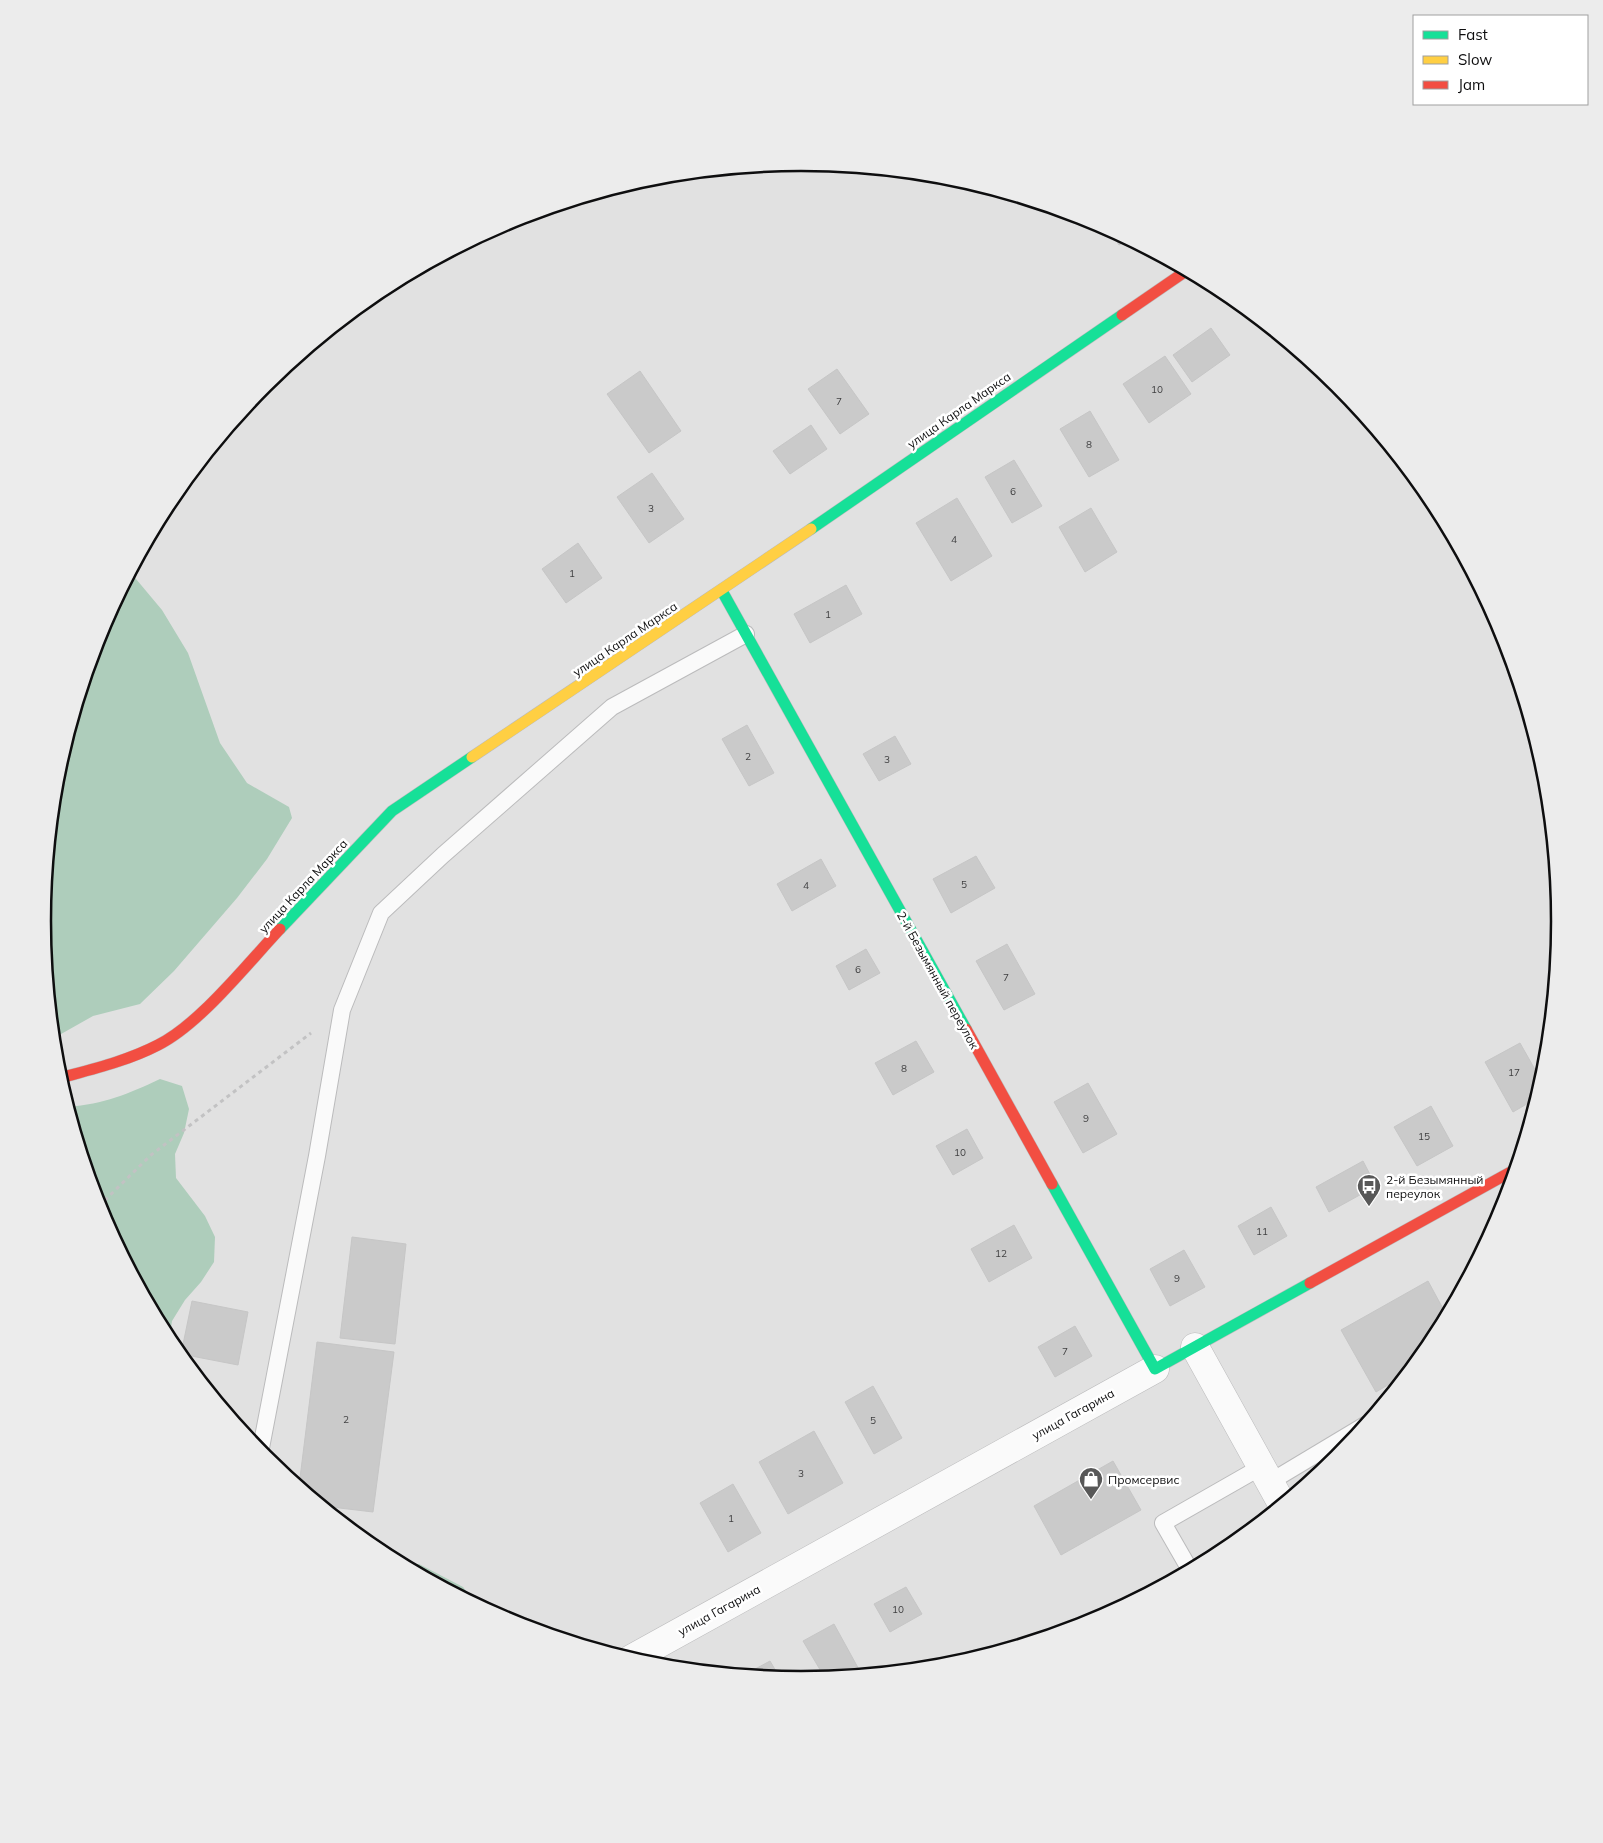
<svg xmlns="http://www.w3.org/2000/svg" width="1603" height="1843" viewBox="0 0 1603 1843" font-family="Mulish,sans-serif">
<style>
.green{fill:#aecdbb}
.building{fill:#cacaca;stroke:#c6c6c6}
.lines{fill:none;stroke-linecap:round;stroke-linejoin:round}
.lane-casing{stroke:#bbbbbc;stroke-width:18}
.street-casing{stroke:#bbbbbc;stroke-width:29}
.fast-casing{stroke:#bbbbbc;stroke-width:12}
.slow-casing{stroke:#bbbbbc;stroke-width:12}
.jam-casing{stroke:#bbbbbc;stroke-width:12}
.path{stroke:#c2c2c3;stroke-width:3;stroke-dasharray:4 4;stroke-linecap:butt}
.lane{stroke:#fafafa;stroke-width:16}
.street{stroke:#fafafa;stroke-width:28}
.fast{stroke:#16e098;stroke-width:11}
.slow{stroke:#ffcf43;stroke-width:11}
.jam{stroke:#f24e42;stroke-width:11}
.labels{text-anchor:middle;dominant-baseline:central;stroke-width:5;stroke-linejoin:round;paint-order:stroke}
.number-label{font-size:10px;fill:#3f3f40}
.street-label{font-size:12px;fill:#0e0e0f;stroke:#fff}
.poi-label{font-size:12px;fill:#0e0e0f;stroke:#fff;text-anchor:start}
.rim{fill:none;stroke:#0e0e0f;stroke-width:2.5}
</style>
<rect width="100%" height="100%" fill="#e1e1e1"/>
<!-- green -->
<path class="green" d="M131,573L162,610L188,653L220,743L247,783L289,807L292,818L267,859L237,898L174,971L140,1004L93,1016L54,1038L43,921L57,773L100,631Z
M160,1079L182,1086L189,1109L184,1133L175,1154L176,1178L205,1216L215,1237L214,1262L201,1282L185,1300L172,1321L169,1341L100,1212L68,1107C104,1104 128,1094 160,1079Z
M419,1564L463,1587L476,1604L402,1565Z"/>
<!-- building -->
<path class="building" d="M1110,230L1128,240L1119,245Z
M1211,328L1230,355L1192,382L1173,355Z
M1165,356L1191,394L1149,423L1123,384Z
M837,369L869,414L840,434L808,389Z
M640,371L681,431L649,453L607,394Z
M1090,411L1119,460L1089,477L1060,429Z
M811,425L827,449L790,474L773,451Z
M1014,460L1042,506L1012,523L985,477Z
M652,473L684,519L649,543L617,497Z
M957,498L992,556L951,581L916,523Z
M1091,508L1117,552L1085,572L1059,527Z
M578,543L602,578L566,603L542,569Z
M846,585L862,614L810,643L794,614Z
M747,725L774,773L749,786L722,739Z
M895,736L911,764L879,781L863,754Z
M976,856L995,888L951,913L933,879Z
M821,859L836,886L792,911L777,884Z
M1007,944L1035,994L1004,1010L976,961Z
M866,949L880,973L849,990L836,966Z
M916,1041L934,1072L893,1095L875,1063Z
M1520,1043L1542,1082L1537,1098L1513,1112L1485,1062Z
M1088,1083L1117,1134L1083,1153L1054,1102Z
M1431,1106L1453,1146L1417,1166L1394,1127Z
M967,1129L983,1158L953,1175L936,1146Z
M1363,1161L1376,1186L1329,1212L1316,1187Z
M1271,1207L1287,1236L1254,1255L1238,1226Z
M1014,1225L1032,1258L989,1282L971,1249Z
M352,1237L406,1244L395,1344L340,1338Z
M1184,1250L1205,1287L1170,1306L1150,1269Z
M1428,1281L1447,1316L1432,1343L1408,1373L1376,1392L1341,1330Z
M192,1301L248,1312L238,1365L181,1354Z
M1075,1326L1092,1356L1055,1377L1038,1347Z
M317,1342L394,1352L373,1512L323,1506L299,1486Z
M873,1386L902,1438L874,1454L845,1402Z
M814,1431L843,1483L788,1514L759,1462Z
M1113,1461L1141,1510L1061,1555L1034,1506Z
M733,1484L761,1533L728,1552L700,1503Z
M1170,1577L1172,1580L1115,1610L1114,1608Z
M906,1587L922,1614L890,1632L874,1604Z
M834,1624L862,1675L825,1678L803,1641Z
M770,1661L780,1678L746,1675V1674Z"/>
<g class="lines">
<!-- lane casing -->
<g class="lane-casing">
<path id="lane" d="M260,1453L317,1156L342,1010L381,913L443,855L612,707L746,634
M1270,1482L1365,1425
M1190,1570L1163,1523L1261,1467"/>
</g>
<!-- street casing -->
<g class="street-casing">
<path id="street" d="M1195,1347L1282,1504
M631,1659L1155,1369"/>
</g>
<!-- fast casing -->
<g class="fast-casing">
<path id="fast" d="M811,529L1122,315
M722,591L966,1029
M280,929L392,811L472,757
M1052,1184L1155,1369L1310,1283"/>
</g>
<!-- slow casing -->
<g class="slow-casing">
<path id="slow" d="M472,757L811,529"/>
</g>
<!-- jam casing -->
<g class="jam-casing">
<path id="jam" d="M1122,315L1186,271
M966,1029L1052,1184
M60,1078C93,1069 127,1061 158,1045C200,1024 247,964 280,929
M1310,1283L1516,1169"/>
</g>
<!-- path -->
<path class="path" d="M99,1206L151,1155L311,1033"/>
<!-- lane -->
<use href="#lane" class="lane"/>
<!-- street -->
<use href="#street" class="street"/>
<!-- fast -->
<use href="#fast" class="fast"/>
<!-- slow -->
<use href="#slow" class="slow"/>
<!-- jam -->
<use href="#jam" class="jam"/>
</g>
<!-- icons -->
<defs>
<g id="bus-pin" transform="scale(1.25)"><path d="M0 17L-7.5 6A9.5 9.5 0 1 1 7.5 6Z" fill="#585858" stroke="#fff"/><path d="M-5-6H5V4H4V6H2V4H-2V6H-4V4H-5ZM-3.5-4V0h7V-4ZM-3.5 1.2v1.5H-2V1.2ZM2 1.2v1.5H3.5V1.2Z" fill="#fff"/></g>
<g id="shop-pin" transform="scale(1.25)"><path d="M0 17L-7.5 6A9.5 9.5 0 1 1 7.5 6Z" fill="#585858" stroke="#fff"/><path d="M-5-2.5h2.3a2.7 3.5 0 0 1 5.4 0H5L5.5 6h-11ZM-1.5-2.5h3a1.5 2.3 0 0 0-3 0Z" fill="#fff"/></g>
</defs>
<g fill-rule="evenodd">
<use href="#bus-pin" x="1369" y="1186"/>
<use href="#shop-pin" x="1091" y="1479"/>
</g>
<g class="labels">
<!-- number labels -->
<g class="number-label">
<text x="1157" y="389">10</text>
<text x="839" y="401">7</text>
<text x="1089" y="444">8</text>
<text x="1013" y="491">6</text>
<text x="651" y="508">3</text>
<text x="954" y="539">4</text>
<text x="572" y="573">1</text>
<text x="828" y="614">1</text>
<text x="748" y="756">2</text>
<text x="887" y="759">3</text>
<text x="964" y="884">5</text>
<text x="806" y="885">4</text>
<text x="858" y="969">6</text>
<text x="1006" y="977">7</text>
<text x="904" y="1068">8</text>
<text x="1514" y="1072">17</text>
<text x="1086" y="1118">9</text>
<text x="1424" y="1136">15</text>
<text x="960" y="1152">10</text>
<text x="1262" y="1231">11</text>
<text x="1001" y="1253">12</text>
<text x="1177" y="1278">9</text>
<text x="1065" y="1351">7</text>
<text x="346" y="1419">2</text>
<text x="873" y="1420">5</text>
<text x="801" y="1473">3</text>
<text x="731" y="1518">1</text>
<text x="898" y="1609">10</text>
</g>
<!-- street labels -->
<g class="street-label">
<text transform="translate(959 410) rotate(-35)">улица Карла Маркса</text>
<text transform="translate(625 639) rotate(-34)">улица Карла Маркса</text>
<text transform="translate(303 886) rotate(-47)">улица Карла Маркса</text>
<text transform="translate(938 980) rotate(61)">2-й Безымянный переулок</text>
<text transform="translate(1073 1414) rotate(-29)">улица Гагарина</text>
<text transform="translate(719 1610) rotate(-29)">улица Гагарина</text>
</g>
<!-- poi labels -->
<g class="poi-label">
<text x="1386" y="1179">2-й Безымянный<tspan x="1386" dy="14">переулок</tspan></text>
<text x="1108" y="1479">Промсервис</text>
</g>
</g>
<!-- crop -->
<path d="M0 0H1603V1843H0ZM51 921a750 750 0 1 1 1500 0a750 750 0 1 1-1500 0Z" fill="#ececec" fill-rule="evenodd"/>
<path class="rim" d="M51 921a750 750 0 1 1 1500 0a750 750 0 1 1-1500 0Z"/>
<!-- legend -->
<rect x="1413" y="15" width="175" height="90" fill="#ffffff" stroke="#9f9f9f"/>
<rect x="1423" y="31" width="25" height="8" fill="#16e098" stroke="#9f9f9f"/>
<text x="1458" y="40" font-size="15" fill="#0e0e0f">Fast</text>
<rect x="1423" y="56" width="25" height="8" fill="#ffcf43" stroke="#9f9f9f"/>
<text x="1458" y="65" font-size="15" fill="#0e0e0f">Slow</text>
<rect x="1423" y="81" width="25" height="8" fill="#f24e42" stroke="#9f9f9f"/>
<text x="1458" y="90" font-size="15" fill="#0e0e0f">Jam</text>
</svg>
